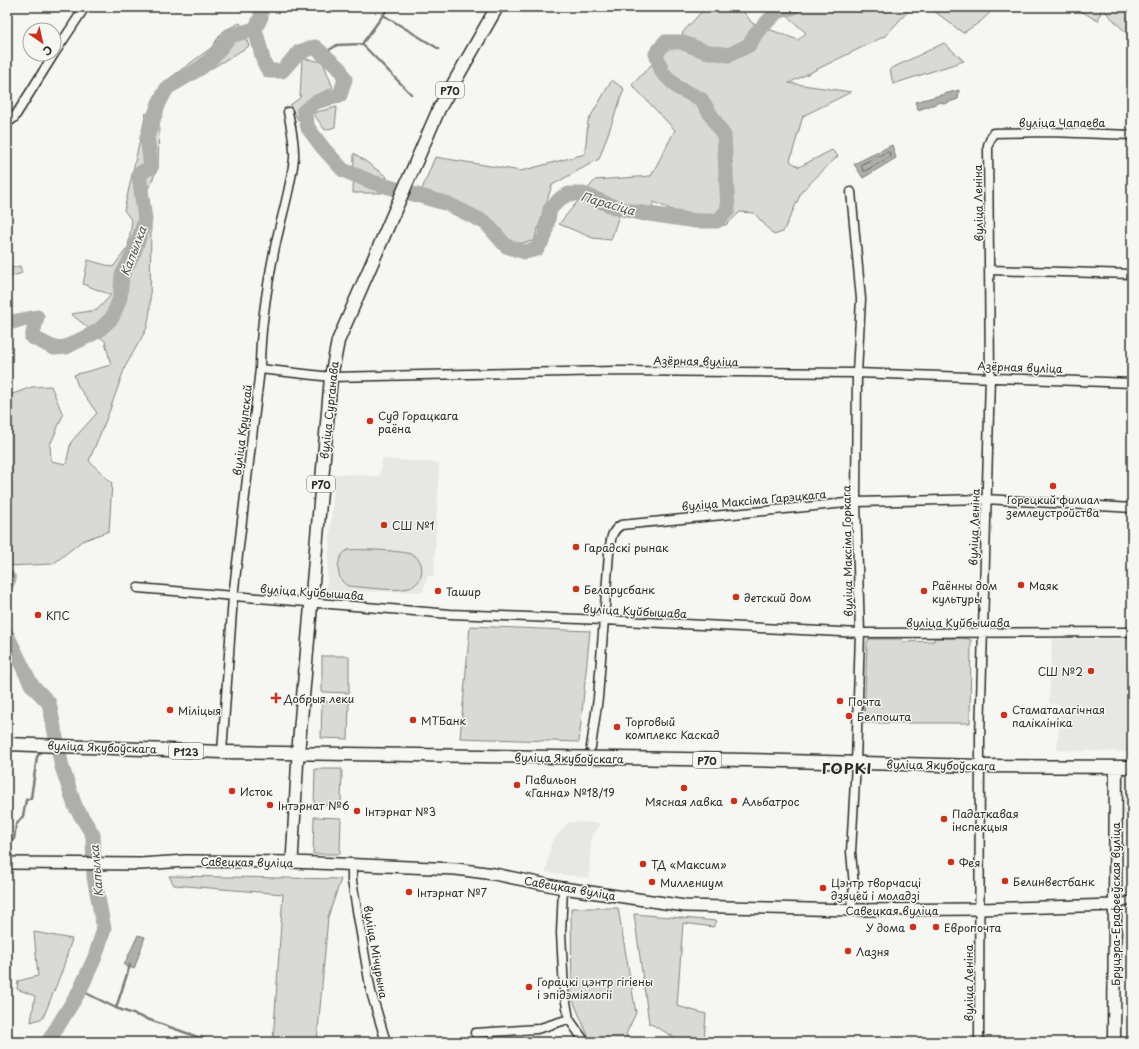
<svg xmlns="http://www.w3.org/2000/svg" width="1139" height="1049" viewBox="0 0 1139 1049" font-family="'Playpen Sans',sans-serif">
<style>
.built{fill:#e7e7e3}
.green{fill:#d9d9d5;stroke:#828280}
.water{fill:#aeaeab;stroke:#7a7a78}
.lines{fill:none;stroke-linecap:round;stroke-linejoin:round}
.shore{stroke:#5f5f5e;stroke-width:1}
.stream{stroke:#7a7a78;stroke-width:2.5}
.river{stroke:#aeaeab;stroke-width:15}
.minor-casing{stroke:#2b2b2b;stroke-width:11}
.secondary-casing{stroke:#2b2b2b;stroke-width:14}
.primary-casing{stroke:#2b2b2b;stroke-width:15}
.minor{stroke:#f6f6f2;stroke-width:8}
.secondary{stroke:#f6f6f2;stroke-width:11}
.primary{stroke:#f6f6f2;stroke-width:12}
.poi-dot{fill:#c8321e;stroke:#f6f6f2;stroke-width:1.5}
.labels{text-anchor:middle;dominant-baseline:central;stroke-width:3;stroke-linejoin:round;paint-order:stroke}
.shield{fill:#f6f6f2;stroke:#686867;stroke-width:1}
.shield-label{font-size:10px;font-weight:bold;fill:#2b2b2b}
.street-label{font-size:11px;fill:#2b2b2b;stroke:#f6f6f2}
.poi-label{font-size:11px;fill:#2b2b2b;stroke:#f6f6f2;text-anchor:start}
.water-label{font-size:12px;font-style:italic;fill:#525251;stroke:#f6f6f2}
.district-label{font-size:15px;font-weight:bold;letter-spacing:1px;fill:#2b2b2b;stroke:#f6f6f2}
</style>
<rect width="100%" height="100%" fill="#f6f6f2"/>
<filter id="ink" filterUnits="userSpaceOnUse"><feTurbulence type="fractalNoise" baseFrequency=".025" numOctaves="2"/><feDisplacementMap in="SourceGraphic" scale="8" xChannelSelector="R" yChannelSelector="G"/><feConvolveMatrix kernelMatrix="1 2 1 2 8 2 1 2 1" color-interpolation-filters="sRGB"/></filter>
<g filter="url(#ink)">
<!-- built -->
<path class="built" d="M382,459L439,463L434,575L428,576L423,592L326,591L335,474L380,476Z
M1052,639H1132V752L1057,750L1061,706L1049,703Z
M569,822L601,823L591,838L589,878L546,872L551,843Z"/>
<!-- green -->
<path class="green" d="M706,7H740L752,23L798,40L806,33L777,7H912L885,36L789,83L851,92L803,116L790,161L799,167L832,150L838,156L802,191L783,232L774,235L754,213L740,212L726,225L708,226L654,202L645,221L619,215L611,240L593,238L559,224L595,180L651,176L675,130L632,85L666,49L679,47L683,32Z
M929,7H996L980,22L963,33Z
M1074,7H1132V39L1102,8L1098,21Z
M240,23L249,46L177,89L170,78L211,48L223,31Z
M944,43L964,61L893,84L890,69Z
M302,58L323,62L333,88L316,95L301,106L298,120L290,105L300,98Z
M612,80L624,89L599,159L552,185L534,241L515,244L468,206L420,194L435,157L521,171L585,154L588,121Z
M337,107L335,127L325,130L313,113Z
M146,113L159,123L158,168L144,197L151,219L150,311L147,328L125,367L108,415L89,461L112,483L109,531L82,541L53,564L7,566V396L32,387L51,386L63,415L50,445L51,461L66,464L71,442L97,413L78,386L74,375L111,365L105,341L71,314L97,310L111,295L83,284L88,260L113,267L128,247L132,221L124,210Z
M354,153L387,177L382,193H353Z
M20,266L22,273L7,278V269Z
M348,550C359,549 407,550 415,556C421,560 423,568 421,575C420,581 415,586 409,588C394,592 365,587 348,586C335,580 335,556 348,550Z
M470,626L590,631L579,742L460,738Z
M934,638H964L971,640L970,723H864L867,642L869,639H902L903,642L934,641Z
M322,656H349V693L322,692Z
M322,702H349L348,739L321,738Z
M315,769H342L341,805H314Z
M314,817L341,818L340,854H313Z
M169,876L341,879L328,917L317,1042H273L283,894L174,885Z
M571,908H618L636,1013L626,1034L631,1042H594L589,1038L572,998Z
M634,914L717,921L713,927L683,923L677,1006L706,1014L704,1042H683L649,1023Z
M34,932L72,939L62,971L43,1018L31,1022L35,996L17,989L18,981L38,976Z"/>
<!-- water -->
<path class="water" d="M959,90L958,99L944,104L941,102L918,110L915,102Z
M892,145L896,158L863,178L854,164Z
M138,935L145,937L134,969L124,965Z"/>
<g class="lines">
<!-- shore -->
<path class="shore" d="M888,152L890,153V157L865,171H863L861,165Z"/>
<!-- stream -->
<path class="stream" d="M383,15L439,49
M362,44L411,94
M323,54L337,45L362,44L389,7
M48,741L54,731
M9,848V842L14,839L16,825L23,816L26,800L31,798L37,757L43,748
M80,990L116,1008L212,1042
M116,1008L130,965"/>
<!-- river -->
<path class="river" d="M261,7V17L255,29L264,63L269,71H282L299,52L315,47L340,69L345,79L340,95L316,102L304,111L308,128L323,148L343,170L372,182L448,204L486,223L506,246L525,252L537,249L545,236L550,209L561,198L569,194H583L617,208L636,212L696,221H717L728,210L724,136L701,99L678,88L662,72L656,54L665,42H681L704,51L729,55L749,45L757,32L777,12L794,7
M7,323L37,317L32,337L54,348L66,347L98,331L112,318L120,298L122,275L134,252L145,220L139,174L151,167L147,137L159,103L167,88L202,67L216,54L230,36L255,29
M7,577L9,579L7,583
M7,635L31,684L49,703L62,767L75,806L93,835L94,877L104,929L95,957L80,990L48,1042"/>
<!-- minor casing -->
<g class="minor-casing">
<path id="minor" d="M54,54L85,7
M7,123L14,118L54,54
M851,192L861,299L857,373L856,502L860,633L856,763L851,852L854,886L851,910
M990,270L1132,274
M260,369L331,377L615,371L857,373L1132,383
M138,588L450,614L604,620L860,633L1132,632
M591,747L598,698L609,553C611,541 610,532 621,525L856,502L986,499L1132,508
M222,752L233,597L260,369C260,330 267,286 275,247C281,218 291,188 294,158C295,143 291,127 288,112
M352,864V881L371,992L386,1042
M563,888L561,933L564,991L569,1019L585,1042
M1115,905L1132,900
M475,1033L537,1029L569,1019
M979,1042L980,737L990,377L988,145L993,133L1050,132L1132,135"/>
</g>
<!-- secondary casing -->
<g class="secondary-casing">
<path id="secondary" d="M292,862L298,754
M7,863L140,864L186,861L292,862L456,869L494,874L563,888L685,906L851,910L979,909L1115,905"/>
</g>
<!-- primary casing -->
<g class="primary-casing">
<path id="primary" d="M7,744L222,752L745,760L979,766L1132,767
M298,754L331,377L338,341L439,109L497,7
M1114,1042L1116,767"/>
</g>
<!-- minor -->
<use href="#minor" class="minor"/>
<!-- secondary -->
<use href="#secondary" class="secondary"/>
<!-- primary -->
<use href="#primary" class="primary"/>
</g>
</g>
<!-- markers -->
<g class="poi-dot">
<circle cx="370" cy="421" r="4"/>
<circle cx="1053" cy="486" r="4"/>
<circle cx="384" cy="525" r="4"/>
<circle cx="576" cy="547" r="4"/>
<circle cx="1021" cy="585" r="4"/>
<circle cx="576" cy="589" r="4"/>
<circle cx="438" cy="591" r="4"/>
<circle cx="924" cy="591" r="4"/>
<circle cx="736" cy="597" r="4"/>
<circle cx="38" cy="615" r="4"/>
<circle cx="1091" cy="671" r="4"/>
<path d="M274 692h4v4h4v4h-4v4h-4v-4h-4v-4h4z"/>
<circle cx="840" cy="701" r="4"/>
<circle cx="170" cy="710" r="4"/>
<circle cx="1004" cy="715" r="4"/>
<circle cx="849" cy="716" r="4"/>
<circle cx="413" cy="720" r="4"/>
<circle cx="617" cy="727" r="4"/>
<circle cx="517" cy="785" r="4"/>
<circle cx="684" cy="788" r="4"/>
<circle cx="232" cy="791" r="4"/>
<circle cx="734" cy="801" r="4"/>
<circle cx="270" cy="805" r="4"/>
<circle cx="357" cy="811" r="4"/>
<circle cx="944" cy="819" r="4"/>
<circle cx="951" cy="862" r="4"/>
<circle cx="643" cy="864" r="4"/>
<circle cx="1005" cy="881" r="4"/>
<circle cx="652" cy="882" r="4"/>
<circle cx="823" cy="888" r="4"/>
<circle cx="409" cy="892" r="4"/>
<circle cx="913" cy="927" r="4"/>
<circle cx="936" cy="927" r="4"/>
<circle cx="848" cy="951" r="4"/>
<circle cx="529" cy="987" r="4"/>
</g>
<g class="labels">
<!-- shield labels -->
<g class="shield">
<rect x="436" y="82" width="28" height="16" rx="3"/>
<rect x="307" y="476" width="28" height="16" rx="3"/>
<rect x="169" y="743" width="34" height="16" rx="3"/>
<rect x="693" y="752" width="28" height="16" rx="3"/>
</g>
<g class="shield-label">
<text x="450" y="90">Р70</text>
<text x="321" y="484">Р70</text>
<text x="186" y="751">Р123</text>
<text x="707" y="760">Р70</text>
</g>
<!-- street labels -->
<g class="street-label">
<text x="1062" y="122">вуліца Чапаева</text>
<text transform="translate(978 203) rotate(-91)">вуліца Леніна</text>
<text transform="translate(696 361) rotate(1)">Азёрная вуліца</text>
<text transform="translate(1020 367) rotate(2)">Азёрная вуліца</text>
<text transform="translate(329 410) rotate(-84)">вуліца Сурганава</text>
<text transform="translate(242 430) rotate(-83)">вуліца Крупскай</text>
<text transform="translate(754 500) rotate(-5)">вуліца Максіма Гарэцкага</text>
<text transform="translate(974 527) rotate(-88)">вуліца Леніна</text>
<text transform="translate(847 551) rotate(-91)">вуліца Максіма Горкага</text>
<text transform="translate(312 592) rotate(4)">вуліца Куйбышава</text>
<text transform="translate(635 611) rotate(3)">вуліца Куйбышава</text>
<text x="958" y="622">вуліца Куйбышава</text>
<text transform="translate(102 747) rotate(2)">вуліца Якубоўскага</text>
<text transform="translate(569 758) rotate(1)">вуліца Якубоўскага</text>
<text transform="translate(941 765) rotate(1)">вуліца Якубоўскага</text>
<text transform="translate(247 862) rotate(1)">Савецкая вуліца</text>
<text transform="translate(570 888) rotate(10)">Савецкая вуліца</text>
<text transform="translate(1115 904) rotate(-90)">Бруцэра-Ерафееўская вуліца</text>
<text x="892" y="910">Савецкая вуліца</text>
<text transform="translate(376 952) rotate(80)">вуліца Мічурына</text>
<text transform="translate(968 983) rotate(-90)">вуліца Леніна</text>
</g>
<!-- poi labels -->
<g class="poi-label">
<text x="378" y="415">Суд Горацкага<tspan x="378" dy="13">раёна</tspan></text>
<text x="1053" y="499" text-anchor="middle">Горецкий филиал<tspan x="1053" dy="13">землеустройства</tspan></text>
<text x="392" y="525">СШ №1</text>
<text x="584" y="547">Гарадскі рынак</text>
<text x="932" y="585">Раённы дом<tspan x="932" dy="13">культуры</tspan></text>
<text x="1029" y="585">Маяк</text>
<text x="584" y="589">Беларусбанк</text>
<text x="446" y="591">Ташир</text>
<text x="744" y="597">детский дом</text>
<text x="46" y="615">КПС</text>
<text x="1083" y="671" text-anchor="end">СШ №2</text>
<text x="284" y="698">Добрыя леки</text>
<text x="848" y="701">Почта</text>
<text x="1012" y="709">Стаматалагічная<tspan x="1012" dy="13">паліклініка</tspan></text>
<text x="178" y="710">Міліцыя</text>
<text x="857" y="716">Белпошта</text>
<text x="421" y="720">МТБанк</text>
<text x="625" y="721">Торговый<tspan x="625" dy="13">комплекс Каскад</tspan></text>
<text x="525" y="779">Павильон<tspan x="525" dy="13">«Ганна» №18/19</tspan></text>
<text x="240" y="791">Исток</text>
<text x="684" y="801" text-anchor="middle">Мясная лавка</text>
<text x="742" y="801">Альбатрос</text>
<text x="278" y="805">Інтэрнат №6</text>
<text x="365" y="811">Інтэрнат №3</text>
<text x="952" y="813">Падаткавая<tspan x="952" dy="13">інспекцыя</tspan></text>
<text x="959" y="862">Фея</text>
<text x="651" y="864">ТД «Максим»</text>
<text x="1013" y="881">Белинвестбанк</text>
<text x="660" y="882">Миллениум</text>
<text x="831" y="882">Цэнтр творчасці<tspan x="831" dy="13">дзяцей і моладзі</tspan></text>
<text x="417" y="892">Інтэрнат №7</text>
<text x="905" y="927" text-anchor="end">У дома</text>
<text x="944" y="927">Европочта</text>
<text x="856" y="951">Лазня</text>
<text x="537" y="981">Горацкі цэнтр гігіены<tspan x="537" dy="13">і эпідэміялогіі</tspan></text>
</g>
<!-- water labels -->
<g class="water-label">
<text transform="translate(608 203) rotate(16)">Парасіца</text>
<text transform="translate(133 251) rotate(-69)">Капылка</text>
<text transform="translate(96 871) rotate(-95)">Капылка</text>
</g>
<!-- district labels -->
<g class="district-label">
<text x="847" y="767">ГОРКІ</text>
</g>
</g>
<!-- margin -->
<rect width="1139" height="1049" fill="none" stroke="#f6f6f2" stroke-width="24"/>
<rect x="12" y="12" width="1115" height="1025" fill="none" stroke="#2b2b2b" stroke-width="1.5" filter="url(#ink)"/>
<!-- north arrow -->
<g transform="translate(42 42) rotate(146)"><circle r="19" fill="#f6f6f2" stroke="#a5a5a2"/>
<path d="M0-3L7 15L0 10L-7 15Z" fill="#c8321e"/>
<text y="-6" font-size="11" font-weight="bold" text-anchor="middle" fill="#2b2b2b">С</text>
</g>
</svg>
